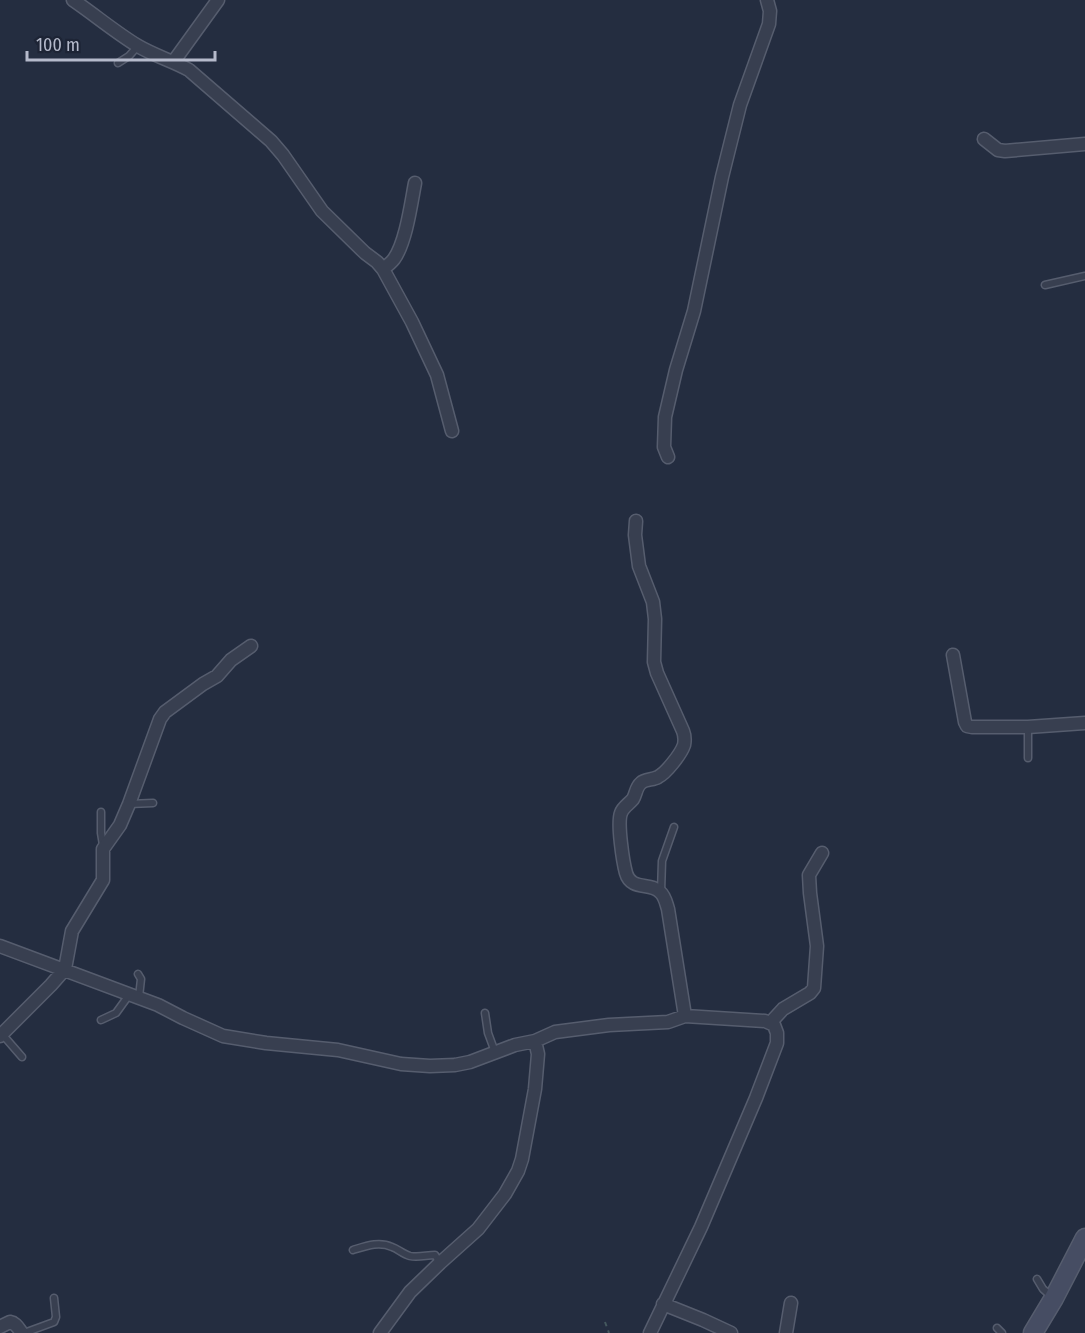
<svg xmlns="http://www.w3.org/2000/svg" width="1085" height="1333" viewBox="0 0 1085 1333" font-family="'Fira Sans Condensed',sans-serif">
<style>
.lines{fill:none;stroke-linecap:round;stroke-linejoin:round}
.lane-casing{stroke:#565d6e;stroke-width:9}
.street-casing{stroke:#565d6e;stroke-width:15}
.secondary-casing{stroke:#565d6e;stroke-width:21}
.path{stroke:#44585e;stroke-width:2;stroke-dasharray:4.5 4.5;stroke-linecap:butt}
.lane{stroke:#383f50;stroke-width:6}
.street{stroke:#383f50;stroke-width:12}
.secondary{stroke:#464d63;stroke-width:18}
</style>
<rect width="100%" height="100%" fill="#242d40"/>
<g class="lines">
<!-- lane casing -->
<g class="lane-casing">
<path id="lane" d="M118,63L129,56L138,46
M1045,285L1085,276
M1028,728V758
M129,804L153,803
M101,812V833L103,845
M661,892L662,861L674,827
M138,974L141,979L139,997
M485,1013L488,1033L495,1052
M101,1020L116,1013L129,995
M2,1034L22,1057
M353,1250C366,1246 379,1241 392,1247C398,1249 403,1254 410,1256C418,1258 427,1255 435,1255L440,1263
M1037,1279L1043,1289L1051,1296
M997,1328L1002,1333
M24,1333L54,1322L56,1317L54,1298"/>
</g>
<!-- street casing -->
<g class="street-casing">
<path id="street" d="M73,0C95,15 115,32 138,46C155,56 173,61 189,70L271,141L283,155L322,211L365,253L377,262L383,269L412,322L437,375L452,431
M174,61L218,0
M984,139L998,150L1005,151L1085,144
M383,269C387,266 391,263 394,259C406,242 411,204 415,183
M668,457L664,447L665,417L676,370L694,311L722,177L740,105L769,24L770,11L767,0
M636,521L635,535L639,566L653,602L655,619L654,662L657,673L683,731C685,736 685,740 684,745C681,754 666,773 658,777C653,780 645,779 641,783C636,787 636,794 633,799C629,804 623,807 621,813C617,823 623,862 626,873C631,891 651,882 660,892C665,896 666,903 668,909L685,1016
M953,655L965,722L967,726L972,727H1028L1085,723
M0,946L158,1005L183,1018L223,1036L266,1043L338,1050L401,1064L430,1066L455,1065L470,1062L515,1045L535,1041L555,1032L609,1025L668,1022L685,1016L765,1021L774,1025L777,1033V1043L756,1098L701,1227L650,1333
M771,1022L783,1009L810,993L814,988L817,946L810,893L809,875L822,853
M0,1036L51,985L65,969L72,931L103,880V849L120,825L129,804L160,719L165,712L203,684L217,676L231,660L251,646
M663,1304L703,1320L731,1333
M0,1327L10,1322C16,1323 18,1328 22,1333
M380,1333L410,1292L440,1263L478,1229L505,1194L518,1171L522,1159L535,1089L538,1054L535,1041
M786,1333L791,1303"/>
</g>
<!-- secondary casing -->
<g class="secondary-casing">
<path id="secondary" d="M1033,1333L1054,1298L1085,1238"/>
</g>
<!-- path -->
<path class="path" d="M605,1322L609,1333"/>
<!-- lane -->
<use href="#lane" class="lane"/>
<!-- street -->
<use href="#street" class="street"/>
<!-- secondary -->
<use href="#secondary" class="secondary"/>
</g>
<!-- scale -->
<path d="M27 51v9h188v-9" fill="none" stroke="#b5bacb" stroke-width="3"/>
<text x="36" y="51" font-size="18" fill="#b5bacb" stroke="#1d2435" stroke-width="4.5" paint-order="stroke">100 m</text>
</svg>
